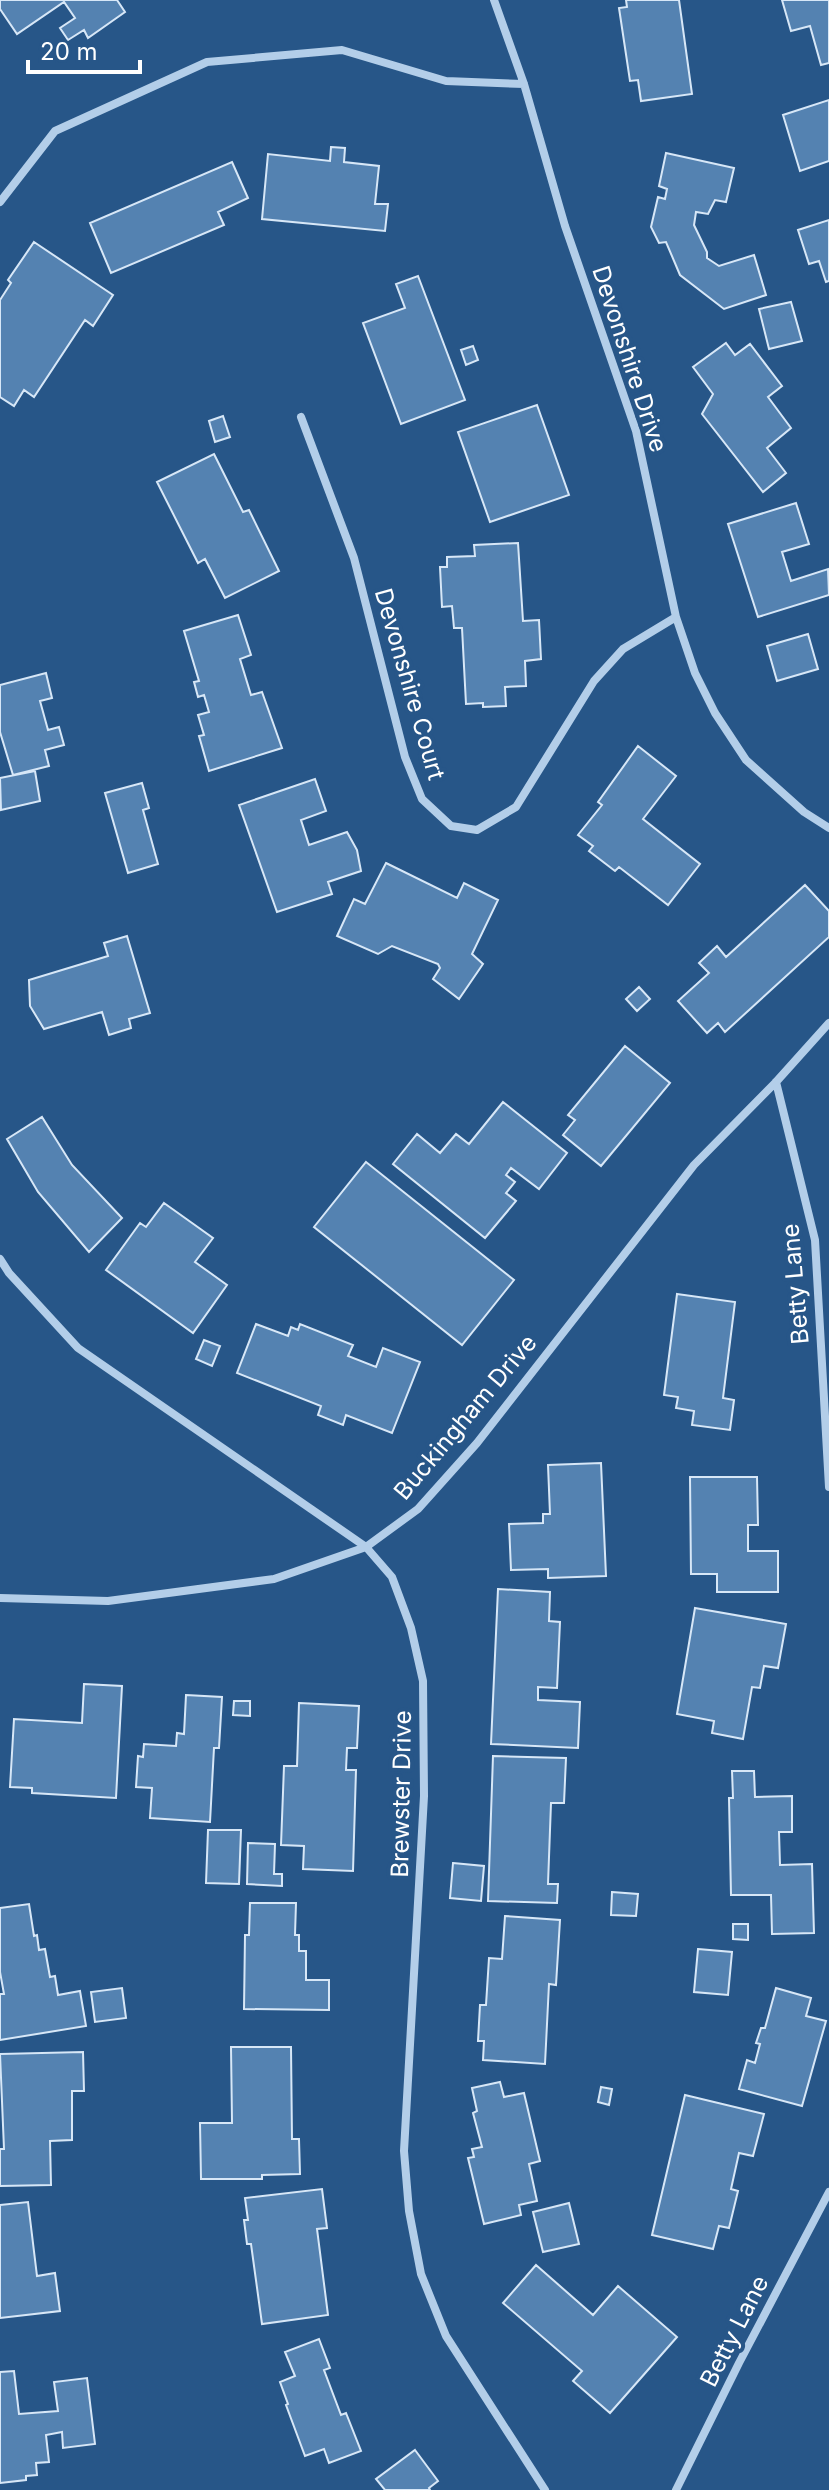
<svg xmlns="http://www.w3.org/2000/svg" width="829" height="2490" viewBox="0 0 829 2490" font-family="Inter,sans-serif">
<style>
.building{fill:#5482b1;stroke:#d7e7f7;stroke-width:2}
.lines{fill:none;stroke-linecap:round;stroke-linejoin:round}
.minor{stroke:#b3cee9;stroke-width:8}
.labels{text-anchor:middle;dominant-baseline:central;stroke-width:8;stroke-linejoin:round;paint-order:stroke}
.street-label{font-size:24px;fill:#fff;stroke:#275688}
</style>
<rect width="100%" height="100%" fill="#275688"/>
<!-- building -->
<path class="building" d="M0,0H117L125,12L88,38L84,30L68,40L60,28L75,18L64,2L17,34L0,9Z
M626,0H679L692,94L641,101L638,80L630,81L619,8L627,7Z
M782,0H829V63L821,65L810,26L791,31Z
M829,100V161L800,171L783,115Z
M331,147L345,148L344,162L379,166L375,204H388L385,231L262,219L268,154L330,161Z
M666,153L734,168L726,202L715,200L708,214L696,212L694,225L707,252V258L719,266L754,255L766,295L724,309L680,275L666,242L659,243L651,227L658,197L665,199L667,189L659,186Z
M232,162L248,198L218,212L224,225L111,273L90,223Z
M829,220V281L826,282L819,261L809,264L798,230Z
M34,242L113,295L93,326L85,320L34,397L24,390L14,406L0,397V300L11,283L8,280Z
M418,276L465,400L401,424L363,323L405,308L396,284Z
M791,302L802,341L769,349L759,309Z
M726,343L735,355L750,344L782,386L768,397L791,428L767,448L786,473L763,492L702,414L713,394L693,367Z
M473,346L478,360L466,365L461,350Z
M537,405L569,495L490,522L458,432Z
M223,416L230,437L215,442L209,421Z
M214,454L243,512L249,510L279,571L225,598L205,559L198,563L157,482Z
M796,503L809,544L782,552L791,581L828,569L829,595L758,617L728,524Z
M518,543L523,621L539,620L541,659L525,661L526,686L505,687L506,706L483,707V703L466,704L462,628H454L452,606L442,607L440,567H447V557L475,556L474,545Z
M238,615L251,655L240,659L251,695L262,692L282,748L209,771L199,736L204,735L198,715L209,712L204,695L198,697L194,682L199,681L184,631Z
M808,634L818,669L777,681L767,646Z
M46,673L52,698L40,701L48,730L59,727L64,745L45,750L49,766L13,775L0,732V685Z
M638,746L676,776L643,819L700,864L668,905L619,867L615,871L589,851L593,846L578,835L602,805L598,802Z
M35,771L40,801L1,810L0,778Z
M315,779L326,811L301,820L309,845L347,832L357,850L361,871L328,882L332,894L277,912L239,805Z
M142,783L149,808L143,810L158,864L128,873L105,793Z
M386,863L457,898L464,883L498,900L472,954L483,964L459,999L433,979L440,968L438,964L392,946L378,954L337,936L354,899L365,904Z
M805,885L829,911V937L725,1032L718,1023L707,1033L678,1001L709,973L699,963L717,946L726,957Z
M127,936L150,1013L129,1019L131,1028L109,1035L102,1012L44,1029L30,1006L29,980L108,956L104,943Z
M639,987L650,999L637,1011L626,999Z
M625,1046L670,1083L601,1166L563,1135L575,1120L568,1115Z
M503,1102L567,1153L539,1189L511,1168L506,1175L515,1182L506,1193L516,1201L485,1238L393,1164L417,1134L440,1153L456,1134L469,1144Z
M42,1117L72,1165L122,1218L89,1252L38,1192L7,1139Z
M366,1162L514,1280L462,1345L314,1227Z
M164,1203L213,1238L195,1262L227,1285L193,1333L106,1270L140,1223L146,1227Z
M677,1294L735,1302L723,1398L734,1400L730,1430L692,1425L694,1411L676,1408L678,1397L664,1395Z
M256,1324L288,1336L291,1327L298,1330L300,1324L353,1345L348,1356L376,1367L383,1348L420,1362L392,1433L346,1415L343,1425L318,1415L321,1406L237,1373Z
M204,1340L220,1346L212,1366L196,1359Z
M601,1463L606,1576L548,1578V1569L511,1570L509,1524L543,1523V1514H550L548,1465Z
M690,1477H757L758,1525H748V1551H778V1592H717V1574H691Z
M498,1589L550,1592L549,1621L560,1622L557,1688L538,1687V1700L580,1702L578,1748L491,1744Z
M695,1608L786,1624L778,1668L764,1666L760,1688L752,1687L743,1739L712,1733L714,1721L677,1714Z
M84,1684L122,1686L116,1798L32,1793V1788L10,1787L14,1719L82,1723Z
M186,1695L222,1697L219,1748H214L210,1822L150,1818L152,1788L136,1787L138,1756L143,1757L144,1744L176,1746L177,1733L184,1734Z
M234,1701H250V1716L233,1715Z
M299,1703L359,1706L357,1748H347L346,1770H356L353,1871L303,1869L304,1846L281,1845L284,1766H297Z
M493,1756L566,1758L564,1803H551L548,1884H558L557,1903L488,1901Z
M732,1771H754L755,1797L792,1796V1832H779L780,1865L812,1864L814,1933L772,1934L771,1895H731L729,1798H733Z
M208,1830H241L239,1884L206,1883Z
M248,1843L275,1844L274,1874H282V1886L247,1884Z
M453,1863L484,1866L481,1901L450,1898Z
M612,1892L638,1894L636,1916L611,1915Z
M250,1903H296L295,1935H299V1951H306V1980H329V2010L244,2009L245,1935H249Z
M29,1904L34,1936L37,1935L39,1950L45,1949L50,1977L55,1976L58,1995L80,1991L86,2026L0,2040V1994H4L0,1972V1908Z
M505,1916L560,1920L556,1985L549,1984L545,2064L483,2060L484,2041H478L480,2005H486L489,1958L502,1959Z
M733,1924H748V1940L733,1939Z
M698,1949L732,1952L728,1995L694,1992Z
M122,1988L126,2018L95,2022L91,1992Z
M776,1988L811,1998L806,2016L826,2021L802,2106L739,2089L747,2060L755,2063L760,2044L756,2043L761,2028H765Z
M231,2047H291L292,2139H299L300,2174L262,2175V2179H201L200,2123H232Z
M83,2052L84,2091H72V2140L50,2141L51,2185L0,2186V2149H4L0,2054Z
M500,2082L504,2097L524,2093L540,2161L529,2164L537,2201L519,2205L521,2215L484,2224L468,2158L474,2157L472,2149L482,2147L473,2113L477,2111L472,2088Z
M601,2087L612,2089L609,2105L598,2102Z
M685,2095L764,2114L753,2156L739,2153L731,2189L738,2191L729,2228L719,2226L713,2249L652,2235Z
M322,2189L327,2228L317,2229L328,2315L262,2324L251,2244H247L244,2220H248L245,2198Z
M28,2202L37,2276L55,2273L60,2311L0,2318V2205Z
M569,2203L579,2244L543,2252L533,2212Z
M536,2265L593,2315L618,2286L677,2337L610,2413L573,2381L582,2371L503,2303Z
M319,2339L330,2368L324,2370L341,2415L346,2413L361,2451L329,2463L324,2449L305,2456L286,2405L288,2404L280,2382L295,2376L285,2352Z
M14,2371L19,2414L58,2411L54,2382L87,2378L95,2444L63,2448L62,2432L46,2435L49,2462L36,2463L37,2475L26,2476V2480L0,2483V2372Z
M415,2450L438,2481L429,2488L430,2490H385L376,2479Z"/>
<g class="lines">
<!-- minor -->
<path class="minor" d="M494,0L524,84L565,226L636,431L676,617L695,673L715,713L746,760L804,812L829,828
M0,202L55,131L207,62L342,50L446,81L524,84
M301,417L354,558L405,757L422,799L451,826L477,830L516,807L594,681L623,649L676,617
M776,1082L815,1240L829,1487
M0,1259L9,1273L78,1348L366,1547L392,1577L411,1628L423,1681L424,1796L404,2151L409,2211L421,2274L446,2336L545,2490
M0,1598L108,1601L274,1579L366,1547L418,1509L477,1443L694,1165L776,1082L829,1023
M676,2490L739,2363L829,2192"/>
</g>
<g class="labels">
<!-- street labels -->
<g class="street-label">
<text transform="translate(630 359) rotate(72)">Devonshire Drive</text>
<text transform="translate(410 684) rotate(74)">Devonshire Court</text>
<text transform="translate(795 1284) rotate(-95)">Betty Lane</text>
<text transform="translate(465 1417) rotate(-50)">Buckingham Drive</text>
<text transform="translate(401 1794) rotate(-89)">Brewster Drive</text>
<text transform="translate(734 2331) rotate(-63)">Betty Lane</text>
</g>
</g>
<!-- scale -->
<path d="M28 60v12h112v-12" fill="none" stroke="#ffffff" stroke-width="4"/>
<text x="40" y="60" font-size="24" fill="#ffffff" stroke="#275688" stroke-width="6" paint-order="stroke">20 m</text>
</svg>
